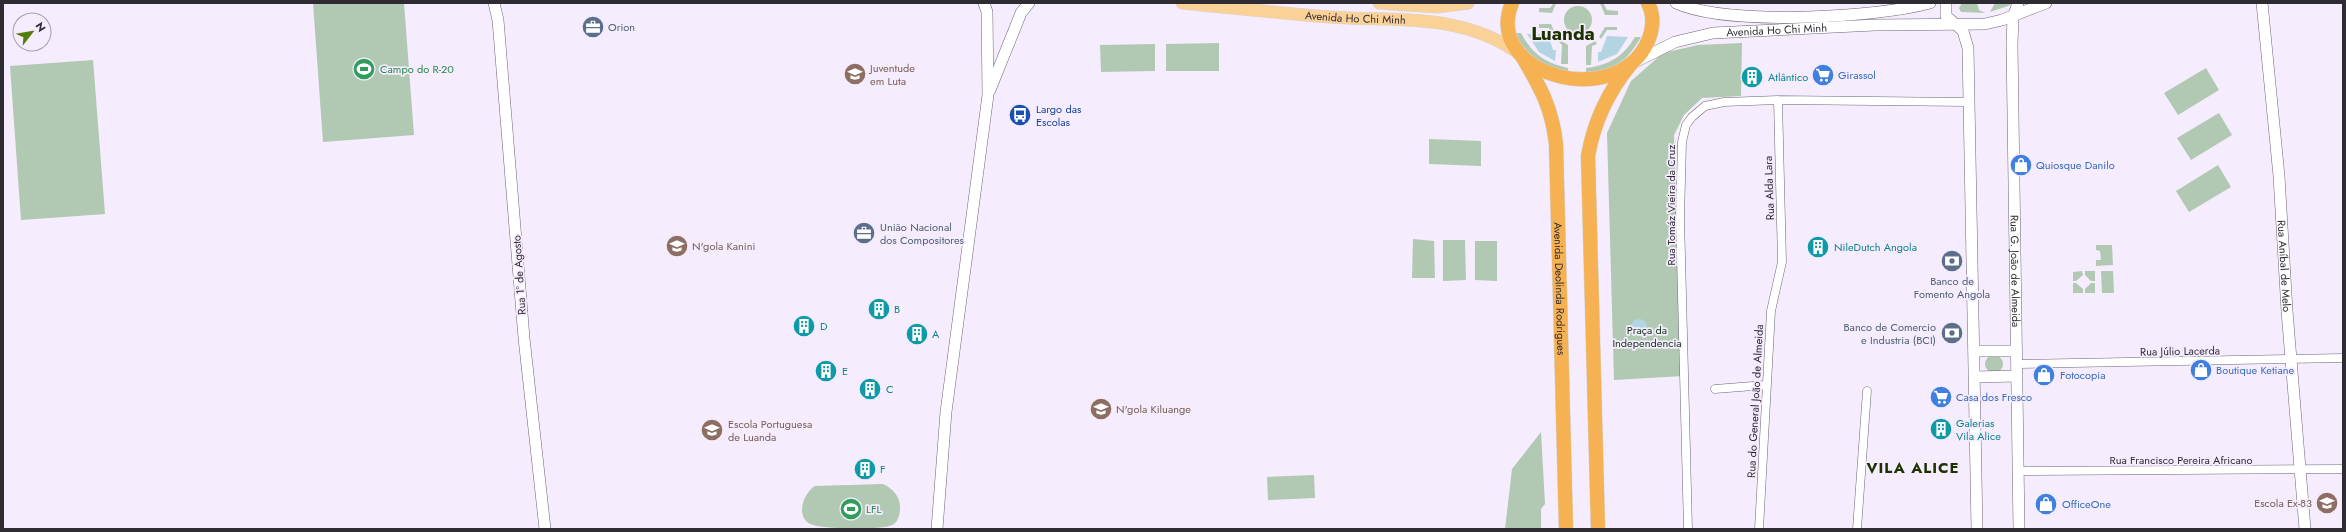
<svg xmlns="http://www.w3.org/2000/svg" width="2346" height="532" viewBox="0 0 2346 532" font-family="Jost,sans-serif">
<style>
.green{fill:#b1c8b3}
.water{fill:#b2d4e3}
.lines{fill:none;stroke-linecap:round;stroke-linejoin:round}
.street-casing{stroke:#6d6476;stroke-width:9}
.secondary-casing{stroke:#6d6476;stroke-width:12}
.primary-casing{stroke:#d5d5d6;stroke-width:13}
.highway-casing{stroke:#d5d5d6;stroke-width:15}
.street{stroke:#fff;stroke-width:8}
.secondary{stroke:#fff;stroke-width:11}
.primary{stroke:#fad197;stroke-width:12}
.highway{stroke:#f6b252;stroke-width:14}
.labels{text-anchor:middle;dominant-baseline:central;stroke-width:3.5;stroke-linejoin:round;paint-order:stroke}
.street-label{font-size:11px;fill:#2f2b33;stroke:#f5ecfd}
.service-label{font-size:11px;fill:#4e5e75;stroke:#f5ecfd;text-anchor:start}
.education-label{font-size:11px;fill:#785e54;stroke:#f5ecfd;text-anchor:start}
.leisure-label{font-size:11px;fill:#27864d;stroke:#f5ecfd;text-anchor:start}
.shop-label{font-size:11px;fill:#366cbe;stroke:#f5ecfd;text-anchor:start}
.culture-label{font-size:11px;fill:#0d838f;stroke:#f5ecfd;text-anchor:start}
.transit-label{font-size:11px;fill:#164399;stroke:#f5ecfd;text-anchor:start}
.park-label{font-size:11px;fill:#0e3617;stroke:#f5ecfd}
.district-label{font-size:15px;font-weight:bold;letter-spacing:1px;fill:#1b3100;stroke:#f5ecfd}
.town-label{font-size:19px;font-weight:bold;fill:#1b3100;stroke:#f5ecfd}
</style>
<rect width="100%" height="100%" fill="#f5ecfd"/>
<!-- green -->
<path class="green" d="M313,3H404L414,135L323,142Z
M1554,3H1556L1552,13L1539,12V8H1550Z
M1600,3H1603L1607,10L1618,11V15H1605Z
M1962,3H1977L1979,10L1985,13L1961,12L1959,8Z
M1995,3H2012L2008,6L1990,12Z
M1564 20a14 14 0 1 1 28 0a14 14 0 1 1-28 0Z
M1539,24H1551L1556,36L1554,38L1549,28H1539Z
M1605,27H1617V30H1607L1601,39L1599,37Z
M1514,33H1521C1532,54 1545,63 1568,68V75C1544,68 1526,54 1514,33Z
M1635,37H1641C1627,62 1613,70 1586,75V68C1609,65 1623,57 1635,37Z
M1560,40L1568,45V64H1561L1562,45L1559,42Z
M1595,41L1597,44L1592,46L1591,65H1586V46Z
M1219,43V71H1166V44Z
M1742,43L1741,96L1702,98L1684,115L1674,135L1677,252L1683,376L1614,380L1607,133L1631,81L1663,53L1698,45Z
M1155,44V71L1101,72L1100,45Z
M93,60L105,214L21,220L10,66Z
M2206,68L2219,90L2178,115L2164,93Z
M2219,113L2232,135L2191,160L2177,138Z
M1429,139L1481,141V166L1429,164Z
M2218,165L2231,187L2189,212L2176,191Z
M1413,239L1434,241L1435,278H1412Z
M1443,240H1465L1466,280L1443,281Z
M1475,241H1497V281L1475,280Z
M2096,245H2112L2113,265L2096,266V260H2101L2100,251L2096,250Z
M2082,271L2083,275L2076,281H2073V272Z
M2085,271H2095V281H2091L2085,275Z
M2101,271H2113L2114,293H2102Z
M2073,283H2076L2083,289V293H2073Z
M2091,283H2095V293H2085V289Z
M1985 364a9 9 0 1 1 18 0a9 9 0 1 1-18 0Z
M1541,432L1545,504L1541,509V529H1505L1512,469Z
M1314,475L1315,498L1268,500L1267,477Z
M883,484C892,488 900,496 900,507C900,513 899,520 894,524C884,531 826,529 813,525C794,519 803,493 815,486Z"/>
<!-- water -->
<path class="water" d="M1527,34H1548L1553,50H1556L1555,61L1539,52Z
M1607,36L1628,37L1617,54L1598,62V52H1601Z
M1631 327a8 8 0 1 1 16 0a8 8 0 1 1-16 0Z"/>
<g class="lines">
<!-- street casing -->
<g class="street-casing">
<path id="street" d="M2017,364L2343,358
M1715,389L1766,385
M2018,471L2343,469
M1688,529L1680,218L1682,142L1686,125L1692,117L1705,106L1724,102L1778,100L1969,102
M1759,529L1771,311L1782,262L1778,100
M1857,529L1867,391"/>
</g>
<!-- secondary casing -->
<g class="secondary-casing">
<g id="secondary">
<path d="M494,3L498,20L524,338L545,529"/>
<path d="M1676,3C1727,26 1875,18 1930,3"/>
<path d="M1946,3V16L1963,31L1968,48L1977,529"/>
<path id="s1" d="M2018,3L2013,17L2012,44L2019,529"/>
<path id="s2" d="M2262,3L2279,176L2287,311L2305,529"/>
<path id="s3" d="M1631,64L1675,42L1713,33L1875,25L1985,24L2002,20L2046,3"/>
<path d="M990,90L1021,13L1029,3"/>
<path d="M1974,351H2016"/>
<path d="M1975,377L2017,376"/>
<path d="M937,529L946,412L988,95L987,12L984,3"/>
</g>
</g>
<!-- primary casing -->
<g class="primary-casing">
<g id="primary">
<path id="s4" d="M1182,3C1231,8 1281,13 1330,17C1398,22 1463,12 1521,55"/>
<path d="M1379,3L1437,7L1468,3"/>
</g>
</g>
<!-- highway casing -->
<g class="highway-casing">
<g id="highway">
<path d="M1512,3C1482,75 1617,112 1648,41C1653,29 1654,15 1648,3"/>
<path id="s5" d="M1522,56C1540,87 1552,107 1556,144L1566,529"/>
<path d="M1598,529L1588,156C1594,121 1608,92 1630,65"/>
</g>
</g>
<!-- street -->
<use href="#street" class="street"/>
<!-- secondary -->
<use href="#secondary" class="secondary"/>
<!-- primary -->
<use href="#primary" class="primary"/>
<!-- highway -->
<use href="#highway" class="highway"/>
</g>
<!-- icons -->
<defs>
<g id="office-disc" transform="scale(1.15)"><circle r="9.5" fill="#5c6f8a" stroke="#f5ecfd"/><path d="M-6-3h4V-5.5h4V-3h4V5H-6ZM-1-4.5V-3h2v-1.5ZM-6 0V1H6V0Z" fill="#fff"/></g>
<g id="stadium-disc" transform="scale(1.15)"><circle r="9.5" fill="#2e9e5b" stroke="#f5ecfd"/><path d="M0-5a6.5 5 0 1 0 0 10a6.5 5 0 1 0 0-10ZM-3.5-1.8h7v3.6h-7Z" fill="#fff"/></g>
<g id="university-disc" transform="scale(1.15)"><circle r="9.5" fill="#8d6e63" stroke="#f5ecfd"/><path d="M0-5L7-2L0 1L-7-2ZM-4 1L0 2.5L4 1V4Q0 6-4 4Z" fill="#fff"/></g>
<g id="supermarket-disc" transform="scale(1.15)"><circle r="9.5" fill="#3f7fe0" stroke="#f5ecfd"/><path d="M-6-5.5h2.5l.6 2H6L4.5 2H-2.5L-4.4-4H-6ZM-1.5 3.2a1.3 1.3 0 1 0 .1 0ZM3 3.2a1.3 1.3 0 1 0 .1 0Z" fill="#fff"/></g>
<g id="building-disc" transform="scale(1.15)"><circle r="9.5" fill="#0f9aa8" stroke="#f5ecfd"/><path d="M-4-6H4V6H1V3H-1V6H-4ZM-2.5-4.3h1.7v1.8h-1.7ZM.8-4.3h1.7v1.8H.8ZM-2.5-1h1.7V.8h-1.7ZM.8-1h1.7V.8H.8Z" fill="#fff"/></g>
<g id="bus-disc" transform="scale(1.15)"><circle r="9.5" fill="#1a4fb4" stroke="#f5ecfd"/><path d="M-5-6H5V4H4V6H2V4H-2V6H-4V4H-5ZM-3.5-4V0h7V-4ZM-3.5 1.2v1.5H-2V1.2ZM2 1.2v1.5H3.5V1.2Z" fill="#fff"/></g>
<g id="shop-disc" transform="scale(1.15)"><circle r="9.5" fill="#3f7fe0" stroke="#f5ecfd"/><path d="M-5-2.5h2.3a2.7 3.5 0 0 1 5.4 0H5L5.5 6h-11ZM-1.5-2.5h3a1.5 2.3 0 0 0-3 0Z" fill="#fff"/></g>
<g id="bank-disc" transform="scale(1.15)"><circle r="9.5" fill="#5c6f8a" stroke="#f5ecfd"/><path d="M-6-4H6V4H-6ZM0-2.3a2.3 2.3 0 1 0 0 4.6a2.3 2.3 0 1 0 0-4.6Z" fill="#fff"/></g>
<g id="school-disc" transform="scale(1.15)"><circle r="9.5" fill="#8d6e63" stroke="#f5ecfd"/><path d="M0-5L7-2L0 1L-7-2ZM-4 1L0 2.5L4 1V4Q0 6-4 4Z" fill="#fff"/></g>
</defs>
<g fill-rule="evenodd">
<use href="#office-disc" x="593" y="27"/>
<use href="#stadium-disc" x="364" y="69"/>
<use href="#university-disc" x="855" y="74"/>
<use href="#supermarket-disc" x="1823" y="75"/>
<use href="#building-disc" x="1752" y="77"/>
<use href="#bus-disc" x="1020" y="115"/>
<use href="#shop-disc" x="2021" y="165"/>
<use href="#office-disc" x="864" y="233"/>
<use href="#university-disc" x="677" y="246"/>
<use href="#building-disc" x="1818" y="247"/>
<use href="#bank-disc" x="1952" y="261"/>
<use href="#building-disc" x="879" y="309"/>
<use href="#building-disc" x="804" y="326"/>
<use href="#bank-disc" x="1952" y="333"/>
<use href="#building-disc" x="917" y="334"/>
<use href="#shop-disc" x="2201" y="370"/>
<use href="#building-disc" x="826" y="371"/>
<use href="#shop-disc" x="2044" y="375"/>
<use href="#building-disc" x="870" y="389"/>
<use href="#supermarket-disc" x="1941" y="397"/>
<use href="#university-disc" x="1101" y="409"/>
<use href="#building-disc" x="1941" y="429"/>
<use href="#school-disc" x="712" y="430"/>
<use href="#building-disc" x="865" y="469"/>
<use href="#school-disc" x="2327" y="503"/>
<use href="#shop-disc" x="2046" y="504"/>
<use href="#stadium-disc" x="851" y="509"/>
</g>
<g class="labels">
<!-- street labels -->
<g class="street-label">
<text stroke="none"><textPath href="#s4" startOffset="174">Avenida Ho Chi Minh</textPath></text>
<text stroke="none"><textPath href="#s3" startOffset="152">Avenida Ho Chi Minh</textPath></text>
<text transform="translate(1769 188) rotate(-92)">Rua Alda Lara</text>
<text transform="translate(1671 205) rotate(-90)">Rua Tomáz Vieira da Cruz</text>
<text stroke="none"><textPath href="#s2" startOffset="264">Rua Aníbal de Melo</textPath></text>
<text stroke="none"><textPath href="#s1" startOffset="269">Rua G. João de Almeida</textPath></text>
<text transform="translate(519 275) rotate(-94)">Rua 1º de Agosto</text>
<text stroke="none"><textPath href="#s5" startOffset="240">Avenida Deolinda Rodrigues</textPath></text>
<text transform="translate(2180 351) rotate(-1)">Rua Júlio Lacerda</text>
<text transform="translate(1755 401) rotate(-87)">Rua do General João de Almeida</text>
<text x="2181" y="460">Rua Francisco Pereira Africano</text>
</g>
<!-- service labels -->
<g class="service-label">
<text x="608" y="27">Orion</text>
<text x="880" y="227">União Nacional<tspan x="880" dy="13">dos Compositores</tspan></text>
<text x="1952" y="281" text-anchor="middle">Banco de<tspan x="1952" dy="13">Fomento Angola</tspan></text>
<text x="1936" y="327" text-anchor="end">Banco de Comercio<tspan x="1936" dy="13">e Industria (BCI)</tspan></text>
</g>
<!-- education labels -->
<g class="education-label">
<text x="870" y="68">Juventude<tspan x="870" dy="13">em Luta</tspan></text>
<text x="692" y="246">N'gola Kanini</text>
<text x="1116" y="409">N'gola Kiluange</text>
<text x="728" y="424">Escola Portuguesa<tspan x="728" dy="13">de Luanda</tspan></text>
<text x="2312" y="503" text-anchor="end">Escola Ex-83</text>
</g>
<!-- leisure labels -->
<g class="leisure-label">
<text x="380" y="69">Campo do R-20</text>
<text x="866" y="509">LFL</text>
</g>
<!-- shop labels -->
<g class="shop-label">
<text x="1838" y="75">Girassol</text>
<text x="2036" y="165">Quiosque Danilo</text>
<text x="2216" y="370">Boutique Ketiane</text>
<text x="2060" y="375">Fotocopia</text>
<text x="1956" y="397">Casa dos Fresco</text>
<text x="2062" y="504">OfficeOne</text>
</g>
<!-- culture labels -->
<g class="culture-label">
<text x="1768" y="77">Atlântico</text>
<text x="1834" y="247">NileDutch Angola</text>
<text x="894" y="309">B</text>
<text x="820" y="326">D</text>
<text x="932" y="334">A</text>
<text x="842" y="371">E</text>
<text x="886" y="389">C</text>
<text x="1956" y="423">Galerias<tspan x="1956" dy="13">Vila Alice</tspan></text>
<text x="880" y="469">F</text>
</g>
<!-- transit labels -->
<g class="transit-label">
<text x="1036" y="109">Largo das<tspan x="1036" dy="13">Escolas</tspan></text>
</g>
<!-- park labels -->
<g class="park-label">
<text x="1647" y="330">Praça da<tspan x="1647" dy="13">Independencia</tspan></text>
</g>
<!-- district labels -->
<g class="district-label">
<text x="1913" y="468">VILA ALICE</text>
</g>
<!-- town labels -->
<g class="town-label">
<text x="1563" y="33">Luanda</text>
</g>
</g>
<!-- border -->
<rect width="2346" height="532" fill="none" stroke="#2f2b33" stroke-width="8"/>
<!-- north arrow -->
<g transform="translate(32 32) rotate(59)"><circle r="19" fill="#f5ecfd" stroke="#a69fac"/>
<path d="M0-3L7 15L0 10L-7 15Z" fill="#507e09"/>
<text y="-6" font-size="11" font-weight="bold" text-anchor="middle" fill="#2f2b33">N</text>
</g>
</svg>
